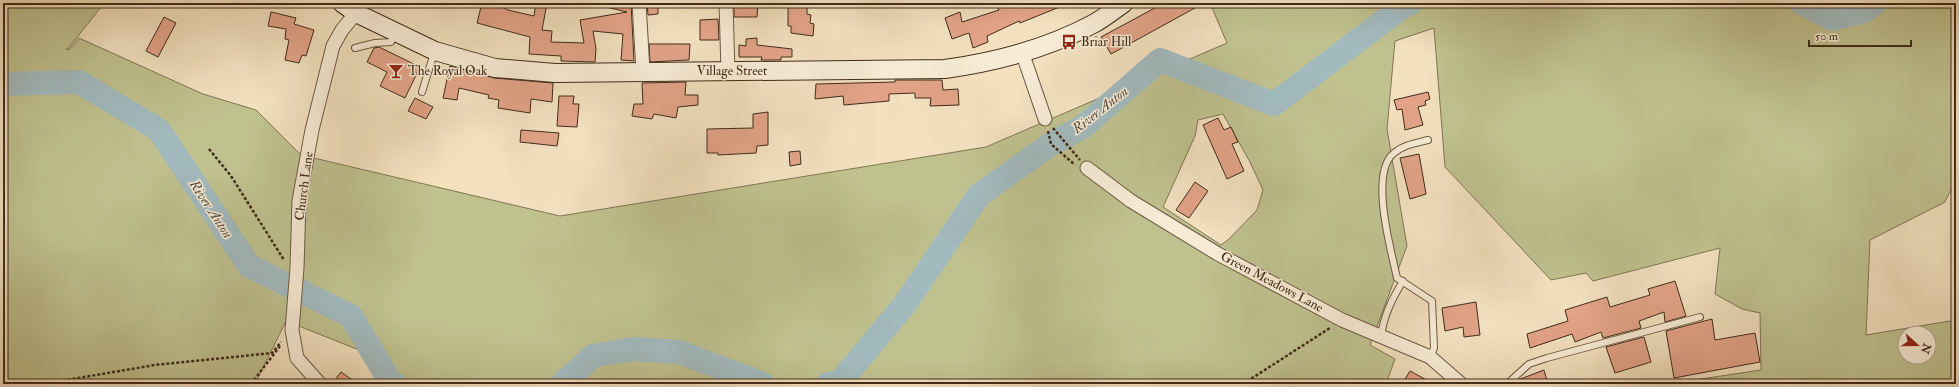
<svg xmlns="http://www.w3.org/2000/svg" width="1959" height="387" viewBox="0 0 1959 387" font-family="'IM FELL Double Pica',serif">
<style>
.green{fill:#bfc18f;stroke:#807654;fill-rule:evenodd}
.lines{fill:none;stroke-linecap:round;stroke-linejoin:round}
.stream{stroke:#7b817c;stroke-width:4}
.river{stroke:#a2babe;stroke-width:24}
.building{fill:#e2a388;stroke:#402c1a}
.lane-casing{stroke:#6c5943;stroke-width:8}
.street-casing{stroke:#6c5943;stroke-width:15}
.secondary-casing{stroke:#402c1a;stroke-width:20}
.path{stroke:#402c1a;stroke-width:2.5;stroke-dasharray:3 2;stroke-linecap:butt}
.lane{stroke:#f7ebd5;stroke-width:6}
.street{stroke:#f7ebd5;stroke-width:13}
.secondary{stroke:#f7ebd5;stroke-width:18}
.labels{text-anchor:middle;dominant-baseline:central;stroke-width:3;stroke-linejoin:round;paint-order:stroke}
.poi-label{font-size:13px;fill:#402c1a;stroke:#f7ebd5;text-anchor:start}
.street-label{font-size:13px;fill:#402c1a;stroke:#f7ebd5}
.water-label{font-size:14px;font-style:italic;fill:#585043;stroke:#f7ebd5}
</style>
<rect width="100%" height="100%" fill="#f2e0bf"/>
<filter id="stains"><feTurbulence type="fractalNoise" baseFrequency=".005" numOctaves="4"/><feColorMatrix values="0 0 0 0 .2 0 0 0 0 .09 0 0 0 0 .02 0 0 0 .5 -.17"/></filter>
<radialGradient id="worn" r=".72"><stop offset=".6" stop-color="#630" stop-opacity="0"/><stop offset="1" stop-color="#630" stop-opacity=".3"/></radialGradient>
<!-- green -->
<path class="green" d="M3,3H12L14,7L17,3H104L68,49H66L69,50L79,38L203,94L256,110L301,155L560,216L986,147L1227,43L1210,3H1956V179L1945,202L1870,240L1866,335L1956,320V384H1667L1761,370L1760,313L1742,309L1715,294L1720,248L1593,281L1586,273L1551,280L1445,167L1434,28L1395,41L1387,129L1407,246L1370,345L1395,359L1386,384H383L369,354L286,321L255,384H3ZM1223,114L1250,162L1263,190L1257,210L1229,239L1221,245L1163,207L1195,136L1198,120ZM1905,333H1929V357H1905Z"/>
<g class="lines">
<!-- stream -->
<path class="stream" d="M1405,5L1411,3"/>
<!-- river -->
<path class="river" d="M1802,3L1832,19L1864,11L1875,3
M3,84L79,82L159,130L249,266L351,316L391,383L395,384
M562,384L593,356L633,349L679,352L763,384
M828,384L839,383L905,304L979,195L1051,144L1084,126L1160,60L1274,104L1405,5L1411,3"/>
</g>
<!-- building -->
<path class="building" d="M482,3H494L508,10L534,16L536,3H547L542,30L552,31L551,42L584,43L580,20L627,12L606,7V3H631L634,61L621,60L623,34L593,31L596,49L595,62L561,61V56L529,54L530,37L477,23Z
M647,3H658V14L648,15Z
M995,3H1067V4L1020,23L1019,21L987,36L988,42L973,48L969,33L952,39L945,18L960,12L962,22L999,10Z
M1164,3H1204L1111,54L1101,37Z
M734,5H758L757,17H734Z
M788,7H807V14L811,15L810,23L814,24L813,36L791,33V26H788Z
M271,12L296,18L294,24L314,30L306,56L302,55L299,63L285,60L289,40L285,39L286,29L268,26Z
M164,17L176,23L158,57L146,51Z
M718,19L719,40H700V20Z
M757,38V45L792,49V57H781V60H761L762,57H739V45L746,46V39Z
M649,44H690L689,60L650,62Z
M379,47L420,67L405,98L380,86L387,72L367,62L374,48Z
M450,66L494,78L553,83L552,102L531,99L530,113L498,108L499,100L488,98L489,95L459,88L457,100L443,98Z
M895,80H942L943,90L958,89L959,105L930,106L931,98H915V93L889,94V101L844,105L843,96L815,99L816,84L895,82Z
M686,82L685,95H698V105L678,107L676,118L654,114L652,119L632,116L634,104H643L642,83Z
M1428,92L1430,99L1425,101L1426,105L1418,107L1423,125L1405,130L1402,109L1397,110L1394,100Z
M559,96H574L573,104H579L577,127L557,126Z
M415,98L433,107L426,119L408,111Z
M768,112V145L757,146L756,153L718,155V153H707V129L753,128V114Z
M1218,118L1224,130L1231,127L1238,142L1232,144L1244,171L1227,179L1203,125Z
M521,130L559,133L557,146L520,142Z
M800,151L801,164L790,166L789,152Z
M1419,154L1426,194L1410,199L1400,158Z
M1195,182L1208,191L1189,218L1176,210Z
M1675,281L1686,316L1665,322L1664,312L1639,321L1641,328L1603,338L1601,332L1575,342L1572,334L1530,348L1527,334L1568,321L1565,310L1607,297L1610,307L1650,295L1648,289Z
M1476,302L1480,335L1464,337L1463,327L1445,331L1442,308Z
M1712,319L1715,340L1755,333L1760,362L1674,378L1666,331Z
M1644,337L1651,362L1615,373L1606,347Z
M1544,370L1548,384H1514L1518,380Z
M1410,371L1434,384H1402Z
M341,372L358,384H332Z"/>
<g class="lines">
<!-- lane casing -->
<g class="lane-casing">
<path id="lane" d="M355,48L375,43L391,42L395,34
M422,92L434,53
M1428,140C1416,143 1403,145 1394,153C1369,173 1391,250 1397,278L1432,301L1434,348L1430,357
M1381,336C1384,315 1392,299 1403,281
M1507,384L1529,364L1547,358L1700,317"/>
</g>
<!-- street casing -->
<g class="street-casing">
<path id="street" d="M639,3L643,71
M726,3L728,71
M1022,52L1045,119
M1087,168L1131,201L1218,254L1342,320L1430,357L1461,384
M320,384L297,358L292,330L297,268L299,201L312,130L333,46L342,30L356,13"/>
</g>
<!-- secondary casing -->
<g class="secondary-casing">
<path id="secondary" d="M342,3L356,13L435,51L495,68L555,73L945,69C996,62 1048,48 1093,24C1104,18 1114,10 1124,3"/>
</g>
<!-- path -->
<path class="path" d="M1053,128L1080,160
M1048,131L1051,144L1075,165
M209,149L231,176L284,260
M43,384L155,365L272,353L281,342
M251,384L280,346
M1243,384L1330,328"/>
<!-- lane -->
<use href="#lane" class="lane"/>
<!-- street -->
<use href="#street" class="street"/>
<!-- secondary -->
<use href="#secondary" class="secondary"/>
</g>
<!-- icons -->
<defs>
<g id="bus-bare" transform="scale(1.2)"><path d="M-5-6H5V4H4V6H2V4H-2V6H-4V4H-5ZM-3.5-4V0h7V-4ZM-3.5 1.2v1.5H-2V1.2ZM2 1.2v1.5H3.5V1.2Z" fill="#8f2418" stroke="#f7ebd5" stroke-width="2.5" paint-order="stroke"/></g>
<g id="bar-bare" transform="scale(1.2)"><path d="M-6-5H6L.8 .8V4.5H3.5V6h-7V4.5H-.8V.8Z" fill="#8f2418" stroke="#f7ebd5" stroke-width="2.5" paint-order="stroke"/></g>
</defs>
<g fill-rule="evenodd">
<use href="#bus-bare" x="1069" y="42"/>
<use href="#bar-bare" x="396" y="71"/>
</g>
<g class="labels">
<!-- poi labels -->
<g class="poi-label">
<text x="1081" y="42">Briar Hill</text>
<text x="408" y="71">The Royal Oak</text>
</g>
<!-- street labels -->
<g class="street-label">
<text x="732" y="71">Village Street</text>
<text transform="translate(304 186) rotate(-82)">Church Lane</text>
<text transform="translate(1272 282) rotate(28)">Green Meadows Lane</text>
</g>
<!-- water labels -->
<g class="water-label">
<text transform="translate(1100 110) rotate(-38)">River Anton</text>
<text transform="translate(211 209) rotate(57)">River Anton</text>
</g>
</g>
<!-- margin -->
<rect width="1959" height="387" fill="none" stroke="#f2e0bf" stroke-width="16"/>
<rect x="4" y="4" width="1951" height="379" fill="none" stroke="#402c1a" stroke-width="2"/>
<rect x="8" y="8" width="1943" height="371" fill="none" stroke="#402c1a"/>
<!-- north arrow -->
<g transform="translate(1917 345) rotate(111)"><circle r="19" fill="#f7ebd5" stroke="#ae9f8a"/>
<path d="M0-3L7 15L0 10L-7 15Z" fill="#8f2418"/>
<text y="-6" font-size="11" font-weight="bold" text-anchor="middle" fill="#402c1a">N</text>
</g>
<!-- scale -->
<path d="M1809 40v6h102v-6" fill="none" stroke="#402c1a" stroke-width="2"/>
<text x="1815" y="40" font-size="12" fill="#402c1a" stroke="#f7ebd5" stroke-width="3" paint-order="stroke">50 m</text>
<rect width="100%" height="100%" filter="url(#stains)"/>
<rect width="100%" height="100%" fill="url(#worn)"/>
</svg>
